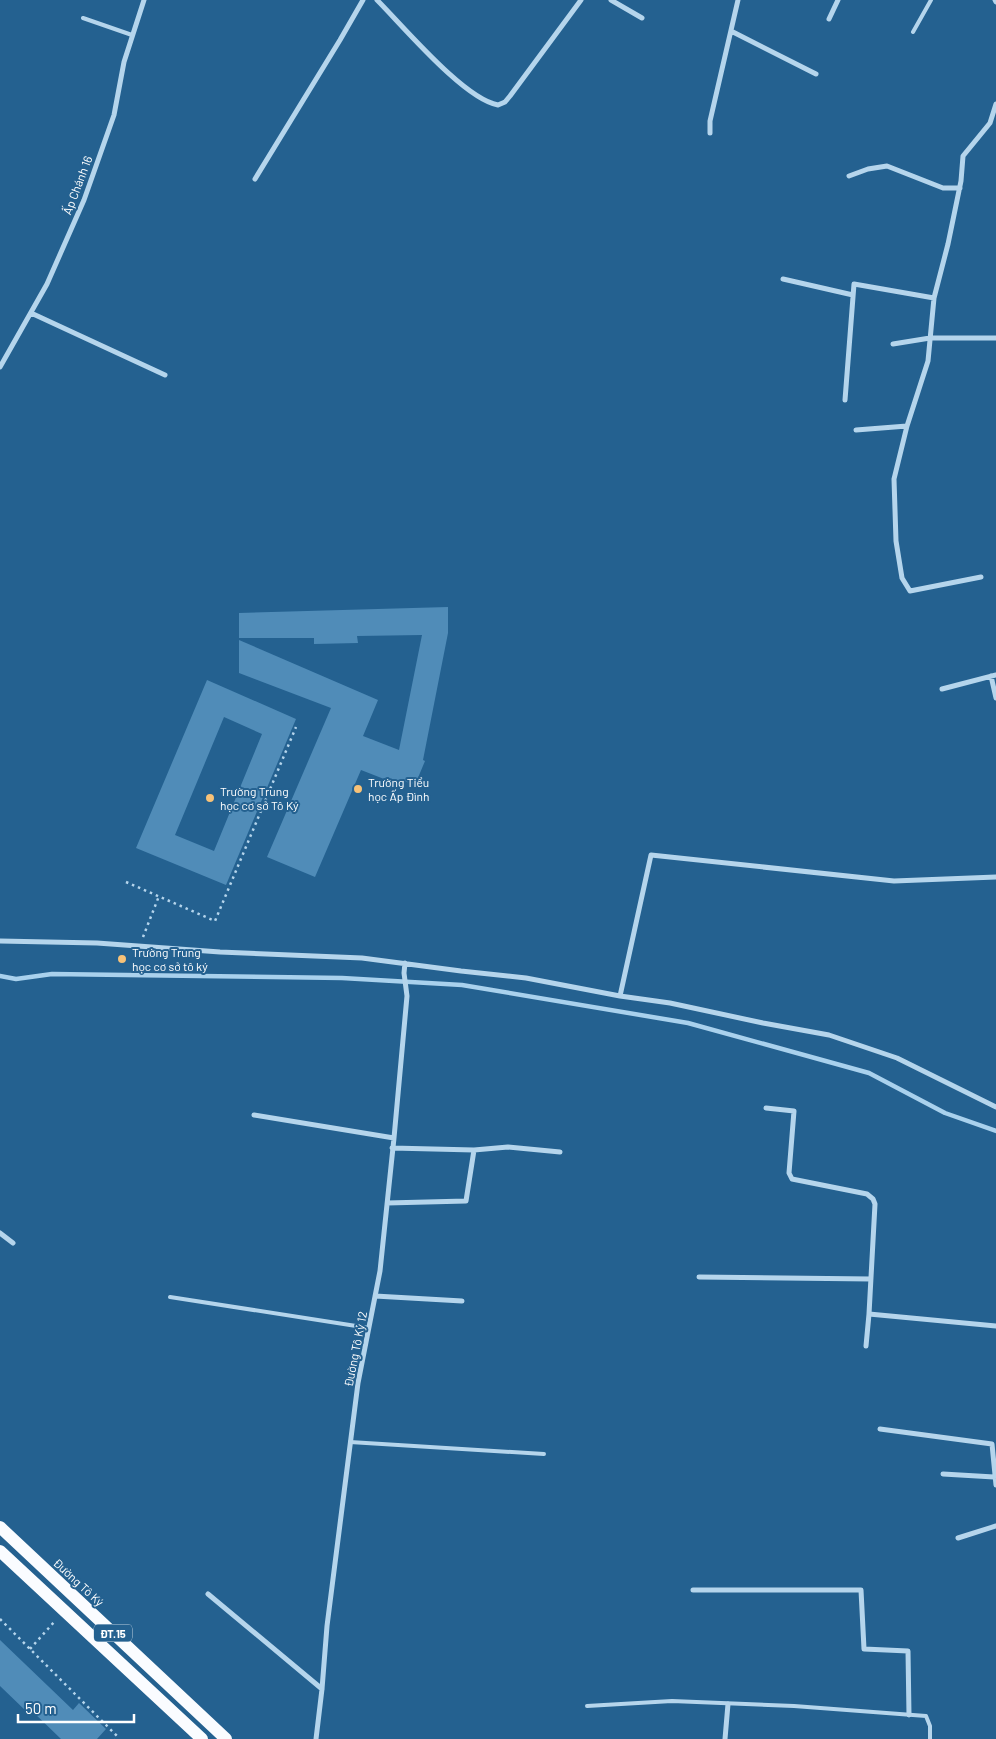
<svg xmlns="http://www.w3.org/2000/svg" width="996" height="1739" viewBox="0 0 996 1739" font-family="Barlow,sans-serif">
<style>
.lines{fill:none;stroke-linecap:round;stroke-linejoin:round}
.stream{stroke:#a9d1ed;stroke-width:4.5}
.building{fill:#508cb8;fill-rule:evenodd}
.path{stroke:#b5d5ec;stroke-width:2.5;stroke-dasharray:2.5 4;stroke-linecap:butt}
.service{stroke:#b5d5ec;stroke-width:4}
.minor{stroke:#b5d5ec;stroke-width:5}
.primary{stroke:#fafcff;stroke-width:12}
.poi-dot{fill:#f7c278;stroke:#246190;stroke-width:2}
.labels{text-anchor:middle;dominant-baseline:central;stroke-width:4;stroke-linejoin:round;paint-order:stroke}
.shield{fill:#246190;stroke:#bdd0de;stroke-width:1}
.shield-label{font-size:11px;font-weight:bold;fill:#fff}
.street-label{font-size:12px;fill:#fff;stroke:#246190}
.poi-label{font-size:12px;fill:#fff;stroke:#246190;text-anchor:start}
</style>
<rect width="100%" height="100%" fill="#246190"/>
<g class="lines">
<!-- stream -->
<path class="stream" d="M0,976L16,979L52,974L342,978L462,985L688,1023L869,1073L945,1113L996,1131"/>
</g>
<!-- building -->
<path class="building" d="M448,607V633L423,760L425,761L415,785L404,781L402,786L361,770L315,877L267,857L331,708L239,673V640L378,700L363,736L399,750L422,635L357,636L358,643L314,644V638H239V613Z
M207,680L296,719L226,885L136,848ZM224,717L262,734L214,851L175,835Z
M0,1640L73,1710L79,1703L106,1729L97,1739H61L29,1708L26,1711L0,1686Z"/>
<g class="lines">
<!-- path -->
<path class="path" d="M126,882L215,921L296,727
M143,937L159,896
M0,1619L117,1736L115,1739
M30,1649L55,1621"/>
<!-- service -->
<path class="service" d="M83,18L132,35
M913,32L931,0
M170,1297L369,1328
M350,1442L544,1454
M587,1706L672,1701L794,1706L926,1716L930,1726V1739"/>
<!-- minor -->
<path class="minor" d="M377,0C403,26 464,99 498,105L505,102L510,96L581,0
M611,0L642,18
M995,0L996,2
M829,19L838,0
M731,31L816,74
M710,133V121L738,0
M849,176L868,169L887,166L943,188H960
M255,179L340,40L363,0
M783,279L853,295
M31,313L165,375
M893,344L930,338H996
M0,367L47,284L84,200L114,115L124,62L144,0
M845,400L854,284L934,298
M856,430L907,426
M981,577L910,591L902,578L896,541L894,479L907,426L928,361L934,298L948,244L961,181L963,156L990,123L996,104
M991,676L996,698
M942,689L996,675
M0,941L97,943L220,952L362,958L461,971L526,978L620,996L670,1003L763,1023L829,1035L897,1058L996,1107
M620,996L651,855L894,881L996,877
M766,1108L794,1111L789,1173L792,1179L867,1194L873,1199L875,1204L869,1314L996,1326
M254,1115L394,1138
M392,1148L474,1150L508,1147L560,1152
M387,1203L466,1201L474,1150
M0,1233L13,1243
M699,1277L871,1279
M375,1296L462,1301
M866,1346L869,1314
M880,1429L992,1444L996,1485
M943,1474L994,1477
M958,1538L996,1526
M693,1590H861L864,1649L908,1651L909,1715
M208,1594L322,1689
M316,1739L322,1689L327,1626L358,1383L380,1271L394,1138L407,996L404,973L405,963
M725,1739L728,1704"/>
<!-- primary -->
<path class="primary" d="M0,1527L226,1739
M0,1551L202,1739"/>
</g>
<!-- markers -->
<g class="poi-dot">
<circle cx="358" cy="789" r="5"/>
<circle cx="210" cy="798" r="5"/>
<circle cx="122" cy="959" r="5"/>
</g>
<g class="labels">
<!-- shield labels -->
<rect class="shield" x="94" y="1624.5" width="38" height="17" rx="4"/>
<g class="shield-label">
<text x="113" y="1633">ĐT.15</text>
</g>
<!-- street labels -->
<g class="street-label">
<text transform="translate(77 185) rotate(-69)">Ấp Chánh 16</text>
<text transform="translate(355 1349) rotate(-79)">Đường Tô Ký 12</text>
<text transform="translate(79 1582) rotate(43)">Đường Tô Ký</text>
</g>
<!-- poi labels -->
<g class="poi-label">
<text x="368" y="782">Trường Tiểu<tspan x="368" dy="14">học Ấp Đình</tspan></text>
<text x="220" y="791">Trường Trung<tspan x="220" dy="14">học cơ sở Tô Ký</tspan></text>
<text x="132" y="952">Trường Trung<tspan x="132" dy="14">học cơ sở tô ký</tspan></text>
</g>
</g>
<!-- scale -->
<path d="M18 1714v8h116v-8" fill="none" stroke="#ffffff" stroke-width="2.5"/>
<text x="25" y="1714" font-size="15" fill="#ffffff" stroke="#246190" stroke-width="4" paint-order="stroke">50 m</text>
</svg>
